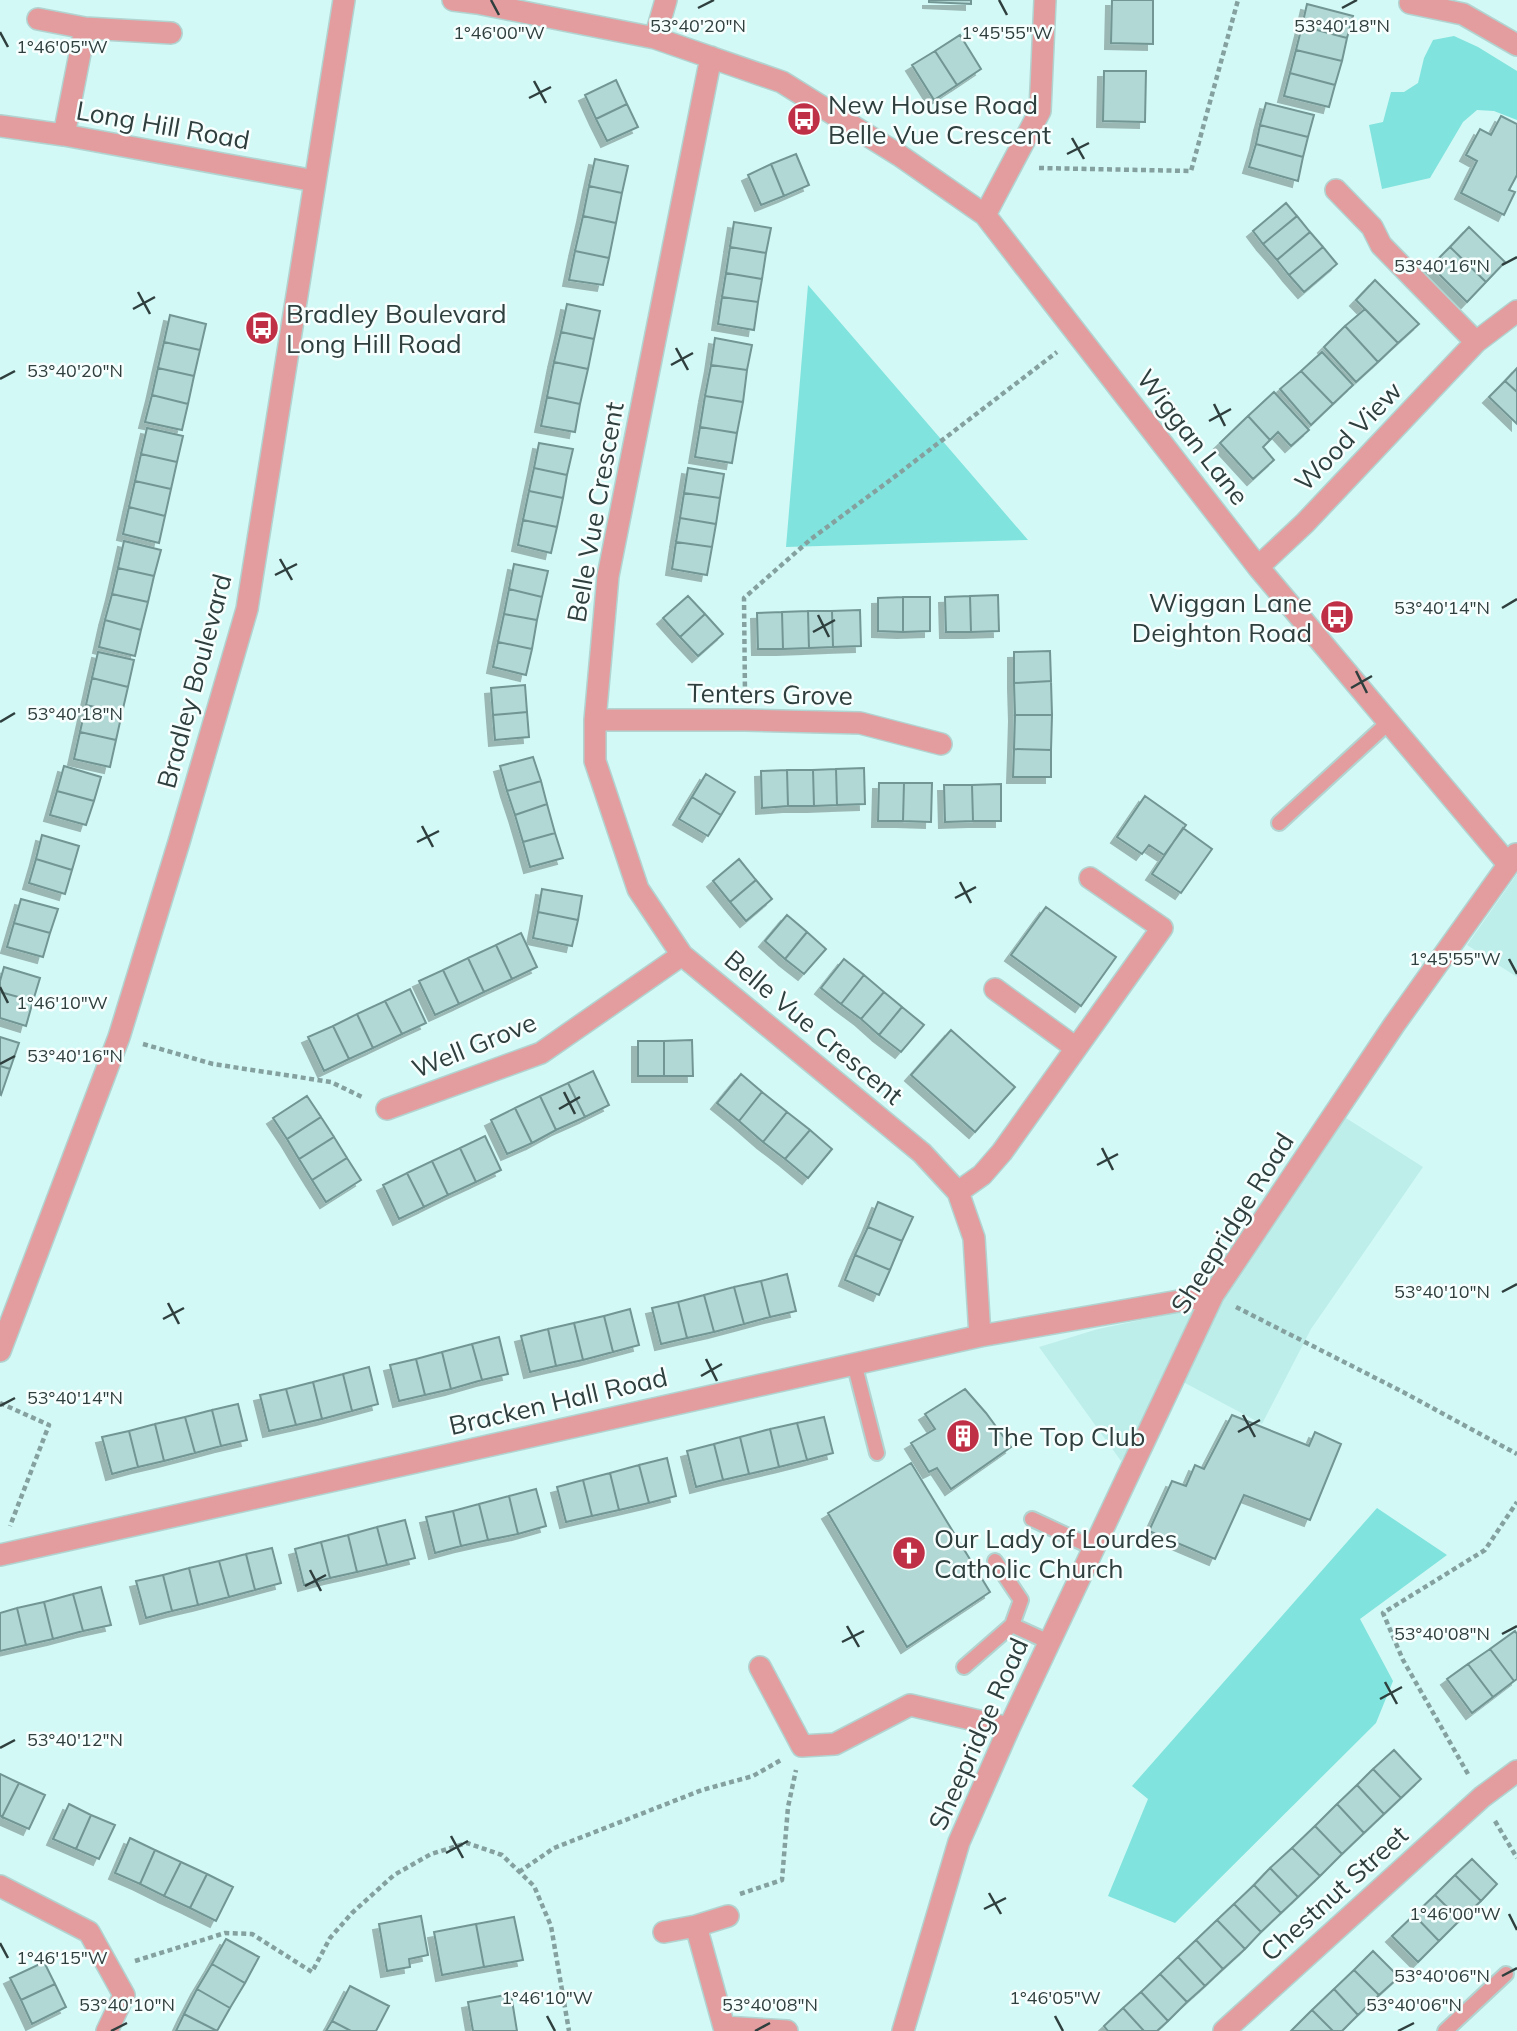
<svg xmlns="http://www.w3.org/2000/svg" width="1517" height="2031" viewBox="0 0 1517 2031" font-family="Mulish,sans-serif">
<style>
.built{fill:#bdeeea}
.green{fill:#81e3dd}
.building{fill:#b2d8d5;stroke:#729693;stroke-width:2;filter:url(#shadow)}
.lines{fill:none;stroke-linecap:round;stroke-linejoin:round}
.lane-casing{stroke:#b1d4d1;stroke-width:18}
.street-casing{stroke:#b1d4d1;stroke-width:24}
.path{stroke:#85a19f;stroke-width:4.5;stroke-dasharray:5 3.5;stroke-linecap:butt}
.lane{stroke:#e49d9f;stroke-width:14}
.street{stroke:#e49d9f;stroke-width:21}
.ticks{fill:none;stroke:#2f3f3e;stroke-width:2.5}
.labels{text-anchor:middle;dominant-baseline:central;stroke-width:5;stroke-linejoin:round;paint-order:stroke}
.poi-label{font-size:26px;fill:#2f3f3e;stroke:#f7fffe;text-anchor:start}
.street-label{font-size:26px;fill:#2f3f3e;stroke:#f7fffe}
.ticks-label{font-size:18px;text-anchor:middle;fill:#2f3f3e;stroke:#f7fffe;stroke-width:5;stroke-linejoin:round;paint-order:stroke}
</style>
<defs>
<filter id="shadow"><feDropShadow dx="-6" dy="6" stdDeviation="0" flood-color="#0004"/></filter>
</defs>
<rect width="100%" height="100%" fill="#d2f9f6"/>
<!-- built -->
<path class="built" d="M1517,874V977L1467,945Z
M1346,1118L1423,1167L1311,1329L1262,1424L1170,1375L1121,1461L1039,1347L1098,1329L1222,1303Z"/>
<!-- green -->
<path class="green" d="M1454,36L1478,47L1517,71V120L1494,111L1477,110L1463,122L1430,178L1382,189L1369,125L1383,122L1391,92H1404L1418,83L1424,58L1433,40Z
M808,285L1028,540L786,547Z
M1377,1508L1447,1555L1360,1619L1393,1681L1376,1723L1175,1923L1108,1896L1148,1799L1132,1786Z"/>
<!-- building -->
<path class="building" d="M929,0H971V4L929,2Z
M1112,0H1153V44L1111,43Z
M1307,4L1353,16L1347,38L1302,26Z
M1302,26L1347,38L1342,61L1296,50Z
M960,35L981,69L957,85L935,51Z
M1296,50L1342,61L1335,85L1290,73Z
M935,51L957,85L934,100L912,65Z
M1104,71H1146L1145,122L1103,121Z
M1290,73L1335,85L1329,107L1284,96Z
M616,80L627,104L596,119L585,95Z
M1266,103L1314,115L1308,137L1260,125Z
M627,104L638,127L607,141L596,119Z
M1501,116L1517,124V175L1509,190L1515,192L1504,215L1461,193L1477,161L1466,155L1480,129L1491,135Z
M1260,125L1308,137L1303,157L1256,144Z
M1256,144L1303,157L1298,181L1249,167Z
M796,154L809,185L784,196L771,164Z
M595,159L628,166L622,193L589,186Z
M771,164L784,196L761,205L748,175Z
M589,186L622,193L616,223L583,216Z
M1286,203L1297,216L1263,244L1253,231Z
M583,216L616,223L609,258L575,251Z
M1297,216L1310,232L1277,260L1263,244Z
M734,222L771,228L766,253L730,247Z
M1469,227L1505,262L1486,282L1450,247Z
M1310,232L1323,247L1289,275L1277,260Z
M730,247L766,253L762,279L726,273Z
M1323,247L1337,264L1304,292L1289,275Z
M1450,247L1486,282L1467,302L1431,266Z
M575,251L609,258L603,285L569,280Z
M726,273L762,279L758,302L722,297Z
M1375,280L1419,324L1398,343L1356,300Z
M722,297L758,302L754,330L718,324Z
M567,304L600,311L594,339L561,332Z
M1365,309L1398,343L1378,362L1345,326Z
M170,315L206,324L200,350L164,342Z
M1345,326L1378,362L1356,382L1324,347Z
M561,332L594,339L588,369L554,362Z
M715,338L752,345L747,370L711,365Z
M164,342L200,350L194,376L158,368Z
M1322,352L1353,385L1333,404L1301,371Z
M554,362L588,369L580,404L547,397Z
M711,365L747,370L743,402L705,396Z
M158,368L194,376L188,404L152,395Z
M1517,368V392L1505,381Z
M1301,371L1333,404L1311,425L1280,389Z
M1505,381L1517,392V424L1489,397Z
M1274,392L1309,430L1291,446L1278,432L1270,440L1248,416Z
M152,395L188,404L182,430L145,422Z
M705,396L743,402L737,433L700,427Z
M547,397L580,404L575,432L541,426Z
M1248,416L1270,440L1263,447L1274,460L1253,479L1220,443Z
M700,427L737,433L732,463L695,457Z
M147,428L183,436L177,462L141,454Z
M539,443L573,449L567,475L534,468Z
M141,454L177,462L171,489L135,481Z
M534,468L567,475L563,498L529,491Z
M688,468L724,474L720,498L684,493Z
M135,481L171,489L165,516L129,507Z
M529,491L563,498L557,527L523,520Z
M684,493L720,498L716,524L680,518Z
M129,507L165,516L159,543L123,534Z
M680,518L716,524L712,547L676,542Z
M523,520L557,527L551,553L518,545Z
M124,541L161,550L154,576L118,568Z
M676,542L712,547L707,575L672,569Z
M514,564L548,571L542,597L509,589Z
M118,568L154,576L148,602L112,594Z
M509,589L542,597L537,620L504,614Z
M112,594L148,602L141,630L105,620Z
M998,595L999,631L971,632L970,596Z
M688,596L705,614L680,637L663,618Z
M970,596L971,632H946L945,597Z
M903,597V632L878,631V598Z
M903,597H930V631L903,632Z
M860,610L861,646L833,647L832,611Z
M808,611L809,648L783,649L782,612Z
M808,611H832L833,647L809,648Z
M782,612L783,649H758L757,613Z
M504,614L537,620L532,649L498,642Z
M705,614L723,634L698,656L680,637Z
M105,620L141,630L135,656L99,647Z
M498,642L532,649L526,675L493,667Z
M1050,651L1051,681L1014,683V652Z
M98,652L134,660L128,687L92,678Z
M92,678L128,687L122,713L86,705Z
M1051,681L1052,715H1015L1014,683Z
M525,685L527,712L493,715L491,688Z
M86,705L122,713L116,740L80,732Z
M527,712L529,737L495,740L493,715Z
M1015,715H1052L1051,750L1014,749Z
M80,732L116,740L110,767L74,759Z
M1014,749L1051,750V777H1013Z
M533,757L541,781L507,791L500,766Z
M64,766L101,777L94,801L57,791Z
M864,768L865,804L837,805L836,769Z
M836,769L837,805L814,806L813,770Z
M787,770H813L814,806H788Z
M787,770L788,806L762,808L761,771Z
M706,774L735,792L721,815L692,797Z
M541,781L547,804L515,815L507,791Z
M879,783H904L903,821H878Z
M904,783H932L931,822L903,821Z
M1001,784V821H973L972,785Z
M944,785H972L973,821L945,822Z
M57,791L94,801L86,825L50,815Z
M1145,796L1186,825L1164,855L1149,845L1142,854L1117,837Z
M692,797L721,815L708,836L679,819Z
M547,804L555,833L523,842L515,815Z
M1183,828L1212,849L1181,893L1152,874Z
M555,833L563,858L530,867L523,842Z
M42,835L79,846L72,870L36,859Z
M36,859L72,870L65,894L29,883Z
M739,859L756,880L730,902L713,881Z
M756,880L772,899L746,921L730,902Z
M542,889L582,896L578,920L538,912Z
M21,899L58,909L50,933L14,923Z
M1046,907L1116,957L1081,1006L1011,955Z
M538,912L578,920L572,946L533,938Z
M787,915L807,932L785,959L765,941Z
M14,923L50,933L43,957L7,947Z
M807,932L826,949L804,974L785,959Z
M521,933L537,967L512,979L496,945Z
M496,945L512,979L484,992L468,958Z
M468,958L484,992L459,1004L443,970Z
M844,959L864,975L841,1004L821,988Z
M4,967L40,978L33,1001L0,992V981Z
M443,970L459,1004L435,1015L419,981Z
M864,975L884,992L861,1019L841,1004Z
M410,989L426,1023L402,1034L385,1001Z
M0,992L33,1001L26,1026L0,1018Z
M884,992L902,1007L879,1035L861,1019Z
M385,1001L402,1034L373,1048L357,1014Z
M902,1007L924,1025L901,1052L879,1035Z
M357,1014L373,1048L349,1059L333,1026Z
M333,1026L349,1059L324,1071L308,1037Z
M951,1030L1015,1087L975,1132L911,1075Z
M0,1037L19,1043L10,1069L0,1066Z
M692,1040L693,1076H664V1041Z
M638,1041H664V1076H638Z
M0,1066L10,1069L1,1095L0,1094Z
M593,1071L609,1105L585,1117L568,1083Z
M741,1074L762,1092L739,1121L717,1103Z
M568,1083L585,1117L556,1130L540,1096Z
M762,1092L787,1112L763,1142L739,1121Z
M307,1096L321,1117L287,1139L273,1118Z
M540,1096L556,1130L532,1143L515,1108Z
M515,1108L532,1143L507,1154L491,1120Z
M787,1112L810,1130L785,1159L763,1142Z
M321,1117L334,1137L299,1159L287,1139Z
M810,1130L832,1149L808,1178L785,1159Z
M485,1136L501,1170L476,1182L460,1148Z
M334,1137L347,1158L312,1180L299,1159Z
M460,1148L476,1182L448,1195L432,1161Z
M347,1158L361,1180L326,1202L312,1180Z
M432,1161L448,1195L424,1207L407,1173Z
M407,1173L424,1207L399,1219L383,1185Z
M878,1202L913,1217L902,1241L868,1227Z
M868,1227L902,1241L890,1270L855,1255Z
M855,1255L890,1270L879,1295L845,1280Z
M787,1274L796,1311L770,1317L761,1281Z
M761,1281L770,1317L744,1324L734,1287Z
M734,1287L744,1324L714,1332L704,1295Z
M704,1295L714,1332L687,1338L678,1302Z
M678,1302L687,1338L661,1344L652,1308Z
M630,1309L639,1345L613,1352L604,1316Z
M604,1316L613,1352L583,1360L574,1323Z
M574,1323L583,1360L556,1366L548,1329Z
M548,1329L556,1366L530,1372L521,1336Z
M499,1337L508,1374L482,1380L472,1344Z
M472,1344L482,1380L451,1389L442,1352Z
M442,1352L451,1389L425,1395L416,1359Z
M416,1359L425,1395L399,1401L390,1365Z
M369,1367L378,1404L352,1411L343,1374Z
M343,1374L352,1411L322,1419L313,1382Z
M313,1382L322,1419L296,1425L286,1389Z
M286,1389L296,1425L269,1431L260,1395Z
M965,1389L986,1413L1011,1447L951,1489L937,1468L929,1472L911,1443L935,1429L925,1414Z
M238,1404L247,1440L221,1446L212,1410Z
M212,1410L221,1446L195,1453L185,1417Z
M1232,1415L1309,1446L1315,1432L1341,1444L1310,1520L1244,1495L1215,1559L1149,1531L1172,1481L1186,1486L1195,1465L1204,1469Z
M185,1417L195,1453L164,1461L155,1424Z
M824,1417L833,1453L807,1460L797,1423Z
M797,1423L807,1460L779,1467L770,1429Z
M155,1424L164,1461L138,1467L129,1431Z
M770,1429L779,1467L749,1474L740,1437Z
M129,1431L138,1467L112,1474L102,1437Z
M740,1437L749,1474L723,1480L714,1444Z
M714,1444L723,1480L696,1487L687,1451Z
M667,1458L676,1496L649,1503L639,1465Z
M911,1463L990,1592L907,1647L828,1513Z
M639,1465L649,1503L619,1510L610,1473Z
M610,1473L619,1510L592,1516L583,1480Z
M583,1480L592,1516L566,1522L557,1487Z
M536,1489L546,1526L518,1534L509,1496Z
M509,1496L518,1534L488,1540L479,1504Z
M479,1504L488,1540L461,1546L453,1511Z
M453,1511L461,1546L435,1553L426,1517Z
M405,1520L415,1558L387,1565L377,1527Z
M377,1527L387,1565L357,1572L348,1535Z
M348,1535L357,1572L330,1578L321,1542Z
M321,1542L330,1578L304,1585L295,1549Z
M272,1548L281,1583L255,1590L246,1554Z
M246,1554L255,1590L229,1597L219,1561Z
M219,1561L229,1597L198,1605L189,1568Z
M189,1568L198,1605L172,1611L163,1575Z
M163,1575L172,1611L146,1618L136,1581Z
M101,1587L111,1625L83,1631L73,1594Z
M73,1594L83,1631L53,1639L44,1602Z
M44,1602L53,1639L26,1645L17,1608Z
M17,1608L26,1645L0,1651V1613Z
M1515,1631L1517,1634V1679L1514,1681L1490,1649Z
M1490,1649L1514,1681L1493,1697L1468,1664Z
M1468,1664L1493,1697L1472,1713L1447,1679Z
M1394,1750L1421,1779L1401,1798L1373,1769Z
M1373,1769L1401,1798L1384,1814L1357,1785Z
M0,1774L19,1783L2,1817L0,1815Z
M19,1783L45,1795L29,1829L2,1817Z
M1357,1785L1384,1814L1364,1833L1337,1804Z
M69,1804L91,1815L76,1849L53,1839Z
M1337,1804L1364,1833L1342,1854L1315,1826Z
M91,1815L115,1825L99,1859L76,1849Z
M1315,1826L1342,1854L1320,1876L1292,1848Z
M130,1838L155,1850L140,1884L115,1873Z
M1292,1848L1320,1876L1298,1897L1270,1868Z
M155,1850L181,1862L164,1896L140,1884Z
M1472,1859L1497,1884L1481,1901L1455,1875Z
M181,1862L207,1874L190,1908L164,1896Z
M1270,1868L1298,1897L1281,1913L1254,1885Z
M207,1874L233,1887L216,1921L190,1908Z
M1455,1875L1481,1901L1460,1920L1435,1895Z
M1254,1885L1281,1913L1261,1932L1234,1904Z
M1435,1895L1460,1920L1439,1941L1414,1915Z
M1234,1904L1261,1932L1245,1949L1217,1920Z
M1414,1915L1439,1941L1418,1962L1392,1936Z
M421,1916L428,1955L409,1959L410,1967L387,1971L379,1924Z
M514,1917L523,1960L484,1967L476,1924Z
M1217,1920L1245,1949L1223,1969L1196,1940Z
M476,1924L484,1967L442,1975L434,1932Z
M226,1939L259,1957L245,1983L212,1964Z
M1196,1940L1223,1969L1205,1986L1178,1957Z
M1373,1951L1399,1977L1379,1995L1354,1970Z
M1178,1957L1205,1986L1187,2002L1160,1974Z
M44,1962L55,1984L21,2000L10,1978Z
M212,1964L245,1983L230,2008L197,1989Z
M1354,1970L1379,1995L1358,2015L1334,1989Z
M1160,1974L1187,2002L1168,2021L1141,1992Z
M55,1984L66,2007L32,2024L21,2000Z
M350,1986L389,2006L376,2031H351L332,2021Z
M197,1989L230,2008L217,2031L184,2014Z
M1334,1989L1358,2015L1342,2031H1333L1312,2010Z
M1141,1992L1168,2021L1157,2031H1144L1123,2008Z
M511,1994L517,2031H473L468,2002Z
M1123,2008L1144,2031H1108L1104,2026Z
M1312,2010L1333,2031H1291Z
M184,2014L217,2031H176Z
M332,2021L351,2031H326Z"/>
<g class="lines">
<!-- lane casing -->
<g class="lane-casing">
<path id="lane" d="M1279,823L1389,722
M854,1363L877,1453
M1032,1519L1094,1548
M995,1561L1021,1600L1012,1625L1049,1642
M964,1667L1012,1625
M1445,2031L1506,1974"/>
</g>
<!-- street casing -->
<g class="street-casing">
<path id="street" d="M453,0L477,3L655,38L782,82L899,155L985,215L1258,567L1508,864
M1410,3L1463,14L1517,45
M38,19L85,28L171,33
M655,38L666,0
M711,57L608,576L595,720V761L638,889L682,955L922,1153L958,1192L974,1238L980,1336
M0,126L64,135L315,181
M64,135L85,28
M1336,190L1372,227L1381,245L1476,342
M985,215L1040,111L1045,0
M1258,567L1305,523L1476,342L1517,311
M595,720H745L860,723L941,744
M995,989L1076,1048
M387,1109L541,1053L682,955
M958,1192L982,1175L1002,1152L1162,928L1090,878
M0,1351L119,1037L179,842L247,609L344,0
M0,1555L980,1336L1213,1295
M760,1667L802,1746L835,1744L910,1705L1009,1728
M0,1886L89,1932L124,1995L107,2031
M696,1926L728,1916
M664,1932L696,1926L724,2027L787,2031
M903,2031L959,1842L1009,1728L1213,1295L1394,1025L1516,854
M1224,2031L1482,1797L1517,1771"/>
</g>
<!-- path -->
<path class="path" d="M1039,168L1191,171L1238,0
M745,695L744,598L811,539L889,481L1057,352
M143,1044L213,1064L331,1082L364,1098
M1236,1307L1403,1392L1517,1454
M0,1403L49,1425L10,1526
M1468,1774L1403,1660L1383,1613L1485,1550L1517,1502
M1495,1821L1517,1858
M519,1872L554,1848L702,1790L753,1776L781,1760
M740,1894L782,1880L788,1807L796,1770
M135,1961L225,1933L252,1934L312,1972L330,1938L352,1913L394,1875L431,1854L467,1843L502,1855L534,1886L551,1926L569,2031"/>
<!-- lane -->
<use href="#lane" class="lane"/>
<!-- street -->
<use href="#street" class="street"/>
</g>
<!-- ticks -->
<path class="ticks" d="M491,0L499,15M999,0L1007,15M698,8L714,0M1342,8L1357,0M0,32L8,47M534,81L546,103M529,98L551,87M1072,138L1084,159M1067,154L1089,143M1502,265L1517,257M138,292L150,314M133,309L155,297M676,348L688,370M671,365L693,353M0,379L15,371M1214,404L1225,426M1209,421L1231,409M280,559L292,580M275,575L297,564M1502,608L1517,599M818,615L829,637M813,632L835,620M1356,671L1367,693M1351,688L1372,676M0,722L15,713M422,826L433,847M417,842L439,831M960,882L971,903M955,898L976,887M1509,959L1517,974M0,987L8,1003M0,1064L15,1056M564,1092L575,1114M559,1109L580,1097M1102,1148L1113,1170M1097,1165L1118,1154M1502,1292L1517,1284M168,1303L179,1324M163,1319L184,1308M706,1359L717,1381M701,1376L722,1364M0,1406L15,1398M1243,1415L1255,1437M1238,1432L1260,1420M310,1570L321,1591M305,1586L326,1575M847,1626L859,1647M1502,1634L1517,1626M842,1642L864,1631M1385,1682L1397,1704M1380,1699L1402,1687M0,1748L15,1740M451,1836L463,1858M446,1853L468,1841M989,1893L1001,1914M984,1909L1006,1898M1509,1914L1517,1930M0,1943L8,1958M1502,1976L1517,1968M547,2016L555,2031M1055,2016L1063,2031M111,2031L127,2023M755,2031L770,2023M1398,2031L1414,2023"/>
<!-- icons -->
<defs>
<g id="bus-disc" transform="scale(1.75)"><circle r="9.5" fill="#bf2f45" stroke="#f7fffe"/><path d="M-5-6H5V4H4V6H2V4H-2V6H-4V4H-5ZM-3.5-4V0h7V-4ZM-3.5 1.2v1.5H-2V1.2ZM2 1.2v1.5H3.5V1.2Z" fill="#fff"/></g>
<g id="building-disc" transform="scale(1.75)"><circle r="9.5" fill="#bf2f45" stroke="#f7fffe"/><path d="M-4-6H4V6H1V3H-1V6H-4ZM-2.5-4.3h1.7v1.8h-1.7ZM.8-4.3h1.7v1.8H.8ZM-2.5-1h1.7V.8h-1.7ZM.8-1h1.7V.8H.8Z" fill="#fff"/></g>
<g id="church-disc" transform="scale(1.75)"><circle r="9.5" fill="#bf2f45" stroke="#f7fffe"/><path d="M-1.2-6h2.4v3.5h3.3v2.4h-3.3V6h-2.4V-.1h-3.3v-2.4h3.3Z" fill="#fff"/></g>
</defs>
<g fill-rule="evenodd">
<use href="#bus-disc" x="804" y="119"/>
<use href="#bus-disc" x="262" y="328"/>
<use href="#bus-disc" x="1337" y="617"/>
<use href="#building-disc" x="963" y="1436"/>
<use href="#church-disc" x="909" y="1553"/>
</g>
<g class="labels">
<!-- poi labels -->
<g class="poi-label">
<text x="828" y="104">New House Road<tspan x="828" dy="30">Belle Vue Crescent</tspan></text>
<text x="286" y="313">Bradley Boulevard<tspan x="286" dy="30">Long Hill Road</tspan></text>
<text x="1312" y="602" text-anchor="end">Wiggan Lane<tspan x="1312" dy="30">Deighton Road</tspan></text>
<text x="988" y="1436">The Top Club</text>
<text x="934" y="1538">Our Lady of Lourdes<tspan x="934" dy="30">Catholic Church</tspan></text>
</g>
<!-- street labels -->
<g class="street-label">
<text transform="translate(163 125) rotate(10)">Long Hill Road</text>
<text transform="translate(1348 436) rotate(-46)">Wood View</text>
<text transform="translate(1193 437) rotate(52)">Wiggan Lane</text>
<text transform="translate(595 512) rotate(-80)">Belle Vue Crescent</text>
<text transform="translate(194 681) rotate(-75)">Bradley Boulevard</text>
<text transform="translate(770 694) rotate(1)">Tenters Grove</text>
<text transform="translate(814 1027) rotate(40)">Belle Vue Crescent</text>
<text transform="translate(474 1045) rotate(-22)">Well Grove</text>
<text transform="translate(1232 1223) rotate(-58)">Sheepridge Road</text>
<text transform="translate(558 1401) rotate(-13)">Bracken Hall Road</text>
<text transform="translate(978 1734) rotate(-66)">Sheepridge Road</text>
<text transform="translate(1334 1893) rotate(-42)">Chestnut Street</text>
</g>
</g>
<g class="ticks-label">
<text x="698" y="32">53°40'20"N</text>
<text x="1342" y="32">53°40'18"N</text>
<text x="499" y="39">1°46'00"W</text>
<text x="1007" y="39">1°45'55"W</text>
<text x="62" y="53">1°46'05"W</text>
<text x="1442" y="272">53°40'16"N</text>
<text x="75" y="377">53°40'20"N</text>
<text x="1442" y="614">53°40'14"N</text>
<text x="75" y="720">53°40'18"N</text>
<text x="1455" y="965">1°45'55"W</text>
<text x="62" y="1009">1°46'10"W</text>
<text x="75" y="1062">53°40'16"N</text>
<text x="1442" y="1298">53°40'10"N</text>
<text x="75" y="1404">53°40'14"N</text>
<text x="1442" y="1640">53°40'08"N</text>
<text x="75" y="1746">53°40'12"N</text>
<text x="1455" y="1920">1°46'00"W</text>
<text x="62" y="1964">1°46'15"W</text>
<text x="1442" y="1982">53°40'06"N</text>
<text x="547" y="2004">1°46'10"W</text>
<text x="1055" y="2004">1°46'05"W</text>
<text x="127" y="2011">53°40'10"N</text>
<text x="770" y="2011">53°40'08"N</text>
<text x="1414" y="2011">53°40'06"N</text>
</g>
</svg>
